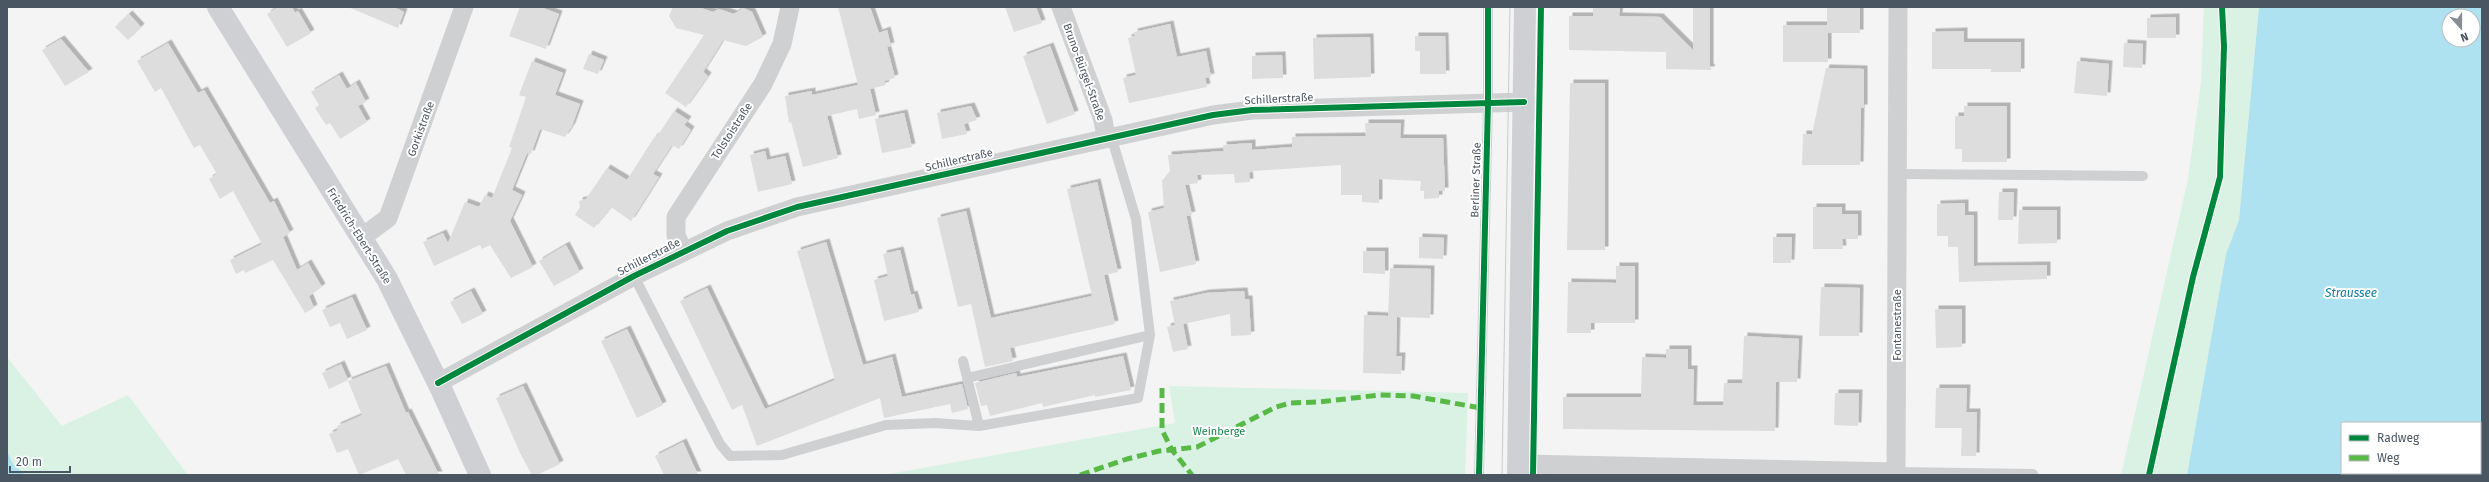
<svg xmlns="http://www.w3.org/2000/svg" width="2489" height="482" viewBox="0 0 2489 482" font-family="'Fira Sans',sans-serif">
<style>
.green{fill:#d9f2e3}
.water{fill:#aee2f0;fill-rule:evenodd}
.building{fill:#ddddde;filter:url(#shadow)}
.lines{fill:none;stroke-linecap:round;stroke-linejoin:round}
.lane{stroke:#ced0d2;stroke-width:10}
.street{stroke:#ced0d2;stroke-width:19}
.secondary{stroke:#ced0d4;stroke-width:22}
.tram{stroke:#c9cacc;stroke-width:1}
.quiet{stroke:#58b947;stroke-width:5;stroke-dasharray:10 5;stroke-linecap:butt}
.cycleway-casing{stroke:#fff;stroke-width:8}
.cycleway{stroke:#00873e;stroke-width:6}
.labels{text-anchor:middle;dominant-baseline:central;stroke-width:4;stroke-linejoin:round;paint-order:stroke}
.street-label{font-size:11px;fill:#4a5661;stroke:#fff}
.park-label{font-size:11px;fill:#17864f;stroke:#fff}
.water-label{font-size:12px;font-style:italic;fill:#0c7c9b;stroke:#fff}
</style>
<defs>
<filter id="shadow"><feDropShadow dx="3.5" dy="-3.5" stdDeviation="0" flood-color="#0004"/></filter>
</defs>
<rect width="100%" height="100%" fill="#f4f4f4"/>
<!-- green -->
<path class="green" d="M2204,7H2259L2239,220L2226,254L2187,475H2121L2188,179L2201,82Z
M7,357L62,426L128,395L188,475H25L13,464L7,451Z
M1169,386L1468,393L1465,475H883L1175,423Z"/>
<!-- water -->
<path class="water" d="M2259,7H2482V475H2187L2226,254L2239,220ZM2449,16H2473V40H2449ZM2342,423H2480V473H2342Z
M7,451L13,464L25,475H7Z"/>
<!-- building -->
<path class="building" d="M278,7H292L295,13L298,11L311,33L287,47L267,14Z
M348,7H393L404,12L398,28Z
M520,7H540L559,14L546,49L509,36Z
M673,7H698L713,12L719,9L734,14L743,8L752,12L763,37L746,46L723,40L703,72L708,76L686,107L665,93L704,35L676,28L669,16Z
M838,7H870L879,33L887,30L891,46L887,47L895,78L884,81L886,85L870,89L876,115L859,119L857,109L827,116L838,158L803,167L791,122L789,123L785,96L812,91V95L858,85Z
M1005,7H1036L1042,23L1014,32Z
M1693,7H1710V67L1712,69L1710,70L1666,69V52L1569,50V16H1593V8H1620L1619,16L1660,17L1693,50Z
M1827,7H1860V33H1828V62H1783V25H1827Z
M129,14L141,27L128,40L115,27Z
M2176,17V38H2147V18Z
M1170,24L1177,57L1206,51L1211,77L1205,78L1207,87L1129,103L1123,78L1136,75L1128,38L1135,36L1134,32Z
M1964,31V42H2021V72H1991V69H1932V32Z
M1415,36H1445L1446,74H1420V51H1415Z
M1370,37L1371,77L1314,79L1313,38Z
M61,39L89,72L65,86L42,50Z
M168,43L198,93L204,90L270,203L274,201L290,233L283,237L297,270L308,263L322,287L309,296L314,308L305,313L273,260L245,273L244,270L236,274L230,260L262,244L233,191L220,199L209,179L217,174L200,145L194,148L161,88L155,92L137,61Z
M2124,43L2143,44L2142,68L2123,67Z
M1050,46L1075,114L1047,124L1023,56Z
M589,54L604,60L598,74L583,69Z
M1282,55L1283,78L1252,79V56Z
M532,61L563,73L555,95L580,104L572,126L565,137L540,129L531,154L527,153L512,190L522,195L510,221L533,267L511,278L490,245L482,249L480,245L434,266L423,242L443,233L448,243L465,202L479,207L485,195L492,198L512,148L509,147L526,97L519,95Z
M2077,61L2109,64L2107,96L2074,93Z
M1826,68L1864,69V108H1861L1860,165H1802L1803,134H1812Z
M339,75L347,89L356,83L366,102L358,106L367,122L340,139L330,123L326,125L315,108L319,105L311,92Z
M1570,83H1605V250H1567Z
M971,106L977,120L964,124L967,134L942,139L937,113Z
M1964,106H2007V162H1962V149H1955V116H1964Z
M674,111L688,120L684,125L691,130L679,149L672,145L653,174L659,177L631,221L611,207L594,228L575,215L580,207L579,201L586,199L607,168L627,180L655,136L656,138Z
M904,113L912,147L882,153L875,119Z
M1365,123H1401L1400,138H1443L1445,191H1439V198L1424,199V191H1420L1421,181L1379,179V203L1362,202V195H1341V165L1253,171L1249,173L1250,182L1235,183L1234,174L1197,175L1198,183L1185,185L1192,215L1187,216V219L1196,264L1160,272L1148,212L1164,208L1162,181L1170,171L1168,155L1224,151L1223,145L1252,143V150L1292,147V137L1366,136Z
M765,151L767,160L785,156L792,184L758,192L750,155Z
M1097,182L1118,272L1104,275L1115,324L1010,348L1013,361L985,367L971,304L958,307L937,218L966,211L991,318L1092,296L1067,189Z
M1999,192H2014L2013,220H1998Z
M1965,203V215H1974V266L2047,265V279L1959,282L1958,247H1948V236H1937V204Z
M1813,207H1842V214H1858V239H1842L1843,249H1813Z
M2019,210H2057V243L2018,244Z
M1419,237L1444,238L1443,259L1419,258Z
M1773,237H1792L1791,263H1773Z
M826,242L863,365L892,357L902,397L962,384L968,409L952,413L950,404L884,418L880,398L757,446L742,405L732,410L680,301L707,288L765,409L835,380L797,251Z
M566,245L580,272L554,286L539,261Z
M900,250L911,295L914,294L919,312L884,321L874,280L888,276L883,254Z
M1363,251H1385V274L1363,273Z
M1616,266H1635V323H1591V333H1567L1568,282L1616,283Z
M1390,268L1431,269L1430,318L1397,317L1396,356H1402L1401,374L1363,373L1364,315L1388,316Z
M1821,287L1860,288L1859,336H1819Z
M471,291L483,314L462,324L450,302Z
M1244,291L1245,299H1249L1251,335L1231,336L1230,314L1183,324L1188,349L1173,352L1167,327L1175,325L1170,301L1206,293Z
M352,297L367,330L347,339L340,323L330,327L322,310Z
M1935,309H1962V347L1936,348Z
M627,329L663,405L637,418L601,341Z
M1744,336L1799,339L1797,382H1776L1775,431L1563,429V397H1641L1642,357L1666,358V349H1688V369H1694L1693,405H1723L1724,383H1742Z
M1123,356L1131,390L1095,397V395L1043,407L1042,403L990,416L987,405L981,406L975,383L1016,373L1017,377Z
M341,364L348,380L329,389L322,373Z
M386,366L406,413L408,412L439,475H406L398,459L359,475L348,449L337,453L329,434L338,430L337,426L362,415L348,381Z
M523,386L560,464L537,475H532L520,453L496,398Z
M1936,388H1967L1966,412H1977L1976,456H1961L1962,428H1935Z
M1835,393H1859L1858,426L1834,425Z
M683,442L698,475H664L655,456Z"/>
<g class="lines">
<!-- lane -->
<path class="lane" d="M1898,174L2143,176
M634,276L720,444L730,456L782,455L886,425L935,423L979,426L1138,398L1150,335L1136,219L1111,136
M963,361L979,426
M967,378L1150,335
M1896,472L2033,474
M1479,475L1488,102V7"/>
<!-- street -->
<path class="street" d="M1061,7L1103,120L1106,137
M361,238L388,218L464,7
M683,251L676,235V217L763,84L782,44L790,7
M438,383L634,276L727,231L797,207L1213,115L1252,110L1524,102
M1519,464L1896,472
M1896,475L1898,7"/>
<!-- secondary -->
<path class="secondary" d="M218,7L387,279L442,391L480,475
M1518,475L1525,7"/>
<!-- tram -->
<path class="tram" d="M1502,475L1510,7"/>
<!-- quiet -->
<path class="quiet" d="M1162,388V430L1172,450L1192,475
M1080,475L1127,459L1159,451L1197,447L1276,407L1290,403L1319,402L1380,395L1413,396L1481,408"/>
<!-- cycleway casing -->
<g class="cycleway-casing">
<path id="cycleway" d="M438,383L634,276L727,231L797,207L1213,115L1252,110L1524,102
M1479,475L1488,102V7
M1533,475L1541,7
M2149,475L2193,277L2220,177L2224,46L2222,7"/>
</g>
<!-- cycleway -->
<use href="#cycleway" class="cycleway"/>
</g>
<g class="labels">
<!-- street labels -->
<g class="street-label">
<text transform="translate(1084 72) rotate(70)">Bruno-Bürgel-Straße</text>
<text transform="translate(1279 99) rotate(-3)">Schillerstraße</text>
<text transform="translate(421 129) rotate(-70)">Gorkistraße</text>
<text transform="translate(732 131) rotate(-57)">Tolstoistraße</text>
<text transform="translate(959 160) rotate(-13)">Schillerstraße</text>
<text transform="translate(1476 180) rotate(-88)">Berliner Straße</text>
<text transform="translate(359 236) rotate(58)">Friedrich-Ebert-Straße</text>
<text transform="translate(649 257) rotate(-27)">Schillerstraße</text>
<text transform="translate(1897 325) rotate(-90)">Fontanestraße</text>
</g>
<!-- park labels -->
<g class="park-label">
<text x="1219" y="431">Weinberge</text>
</g>
<!-- water labels -->
<g class="water-label">
<text x="2351" y="293">Straussee</text>
</g>
</g>
<!-- border -->
<rect width="2489" height="482" fill="none" stroke="#4a5661" stroke-width="16"/>
<!-- legend -->
<rect x="2341" y="422" width="140" height="52" fill="#ffffff" stroke="#b7bbc0"/>
<rect x="2349" y="435" width="20" height="6" fill="#00873e" stroke="#b7bbc0"/>
<text x="2377" y="442" font-size="12" fill="#4a5661">Radweg</text>
<rect x="2349" y="455" width="20" height="6" fill="#58b947" stroke="#b7bbc0"/>
<text x="2377" y="462" font-size="12" fill="#4a5661">Weg</text>
<!-- north arrow -->
<g transform="translate(2461 28) rotate(159)"><circle r="19" fill="#ffffff" stroke="#b7bbc0"/>
<path d="M0-3L7 15L0 10L-7 15Z" fill="#868d94"/>
<text y="-6" font-size="11" font-weight="bold" text-anchor="middle" fill="#4a5661">N</text>
</g>
<!-- scale -->
<path d="M10 466v6h60v-6" fill="none" stroke="#4a5661" stroke-width="2"/>
<text x="16" y="466" font-size="12" fill="#4a5661" stroke="#ffffff" stroke-width="3" paint-order="stroke">20 m</text>
</svg>
